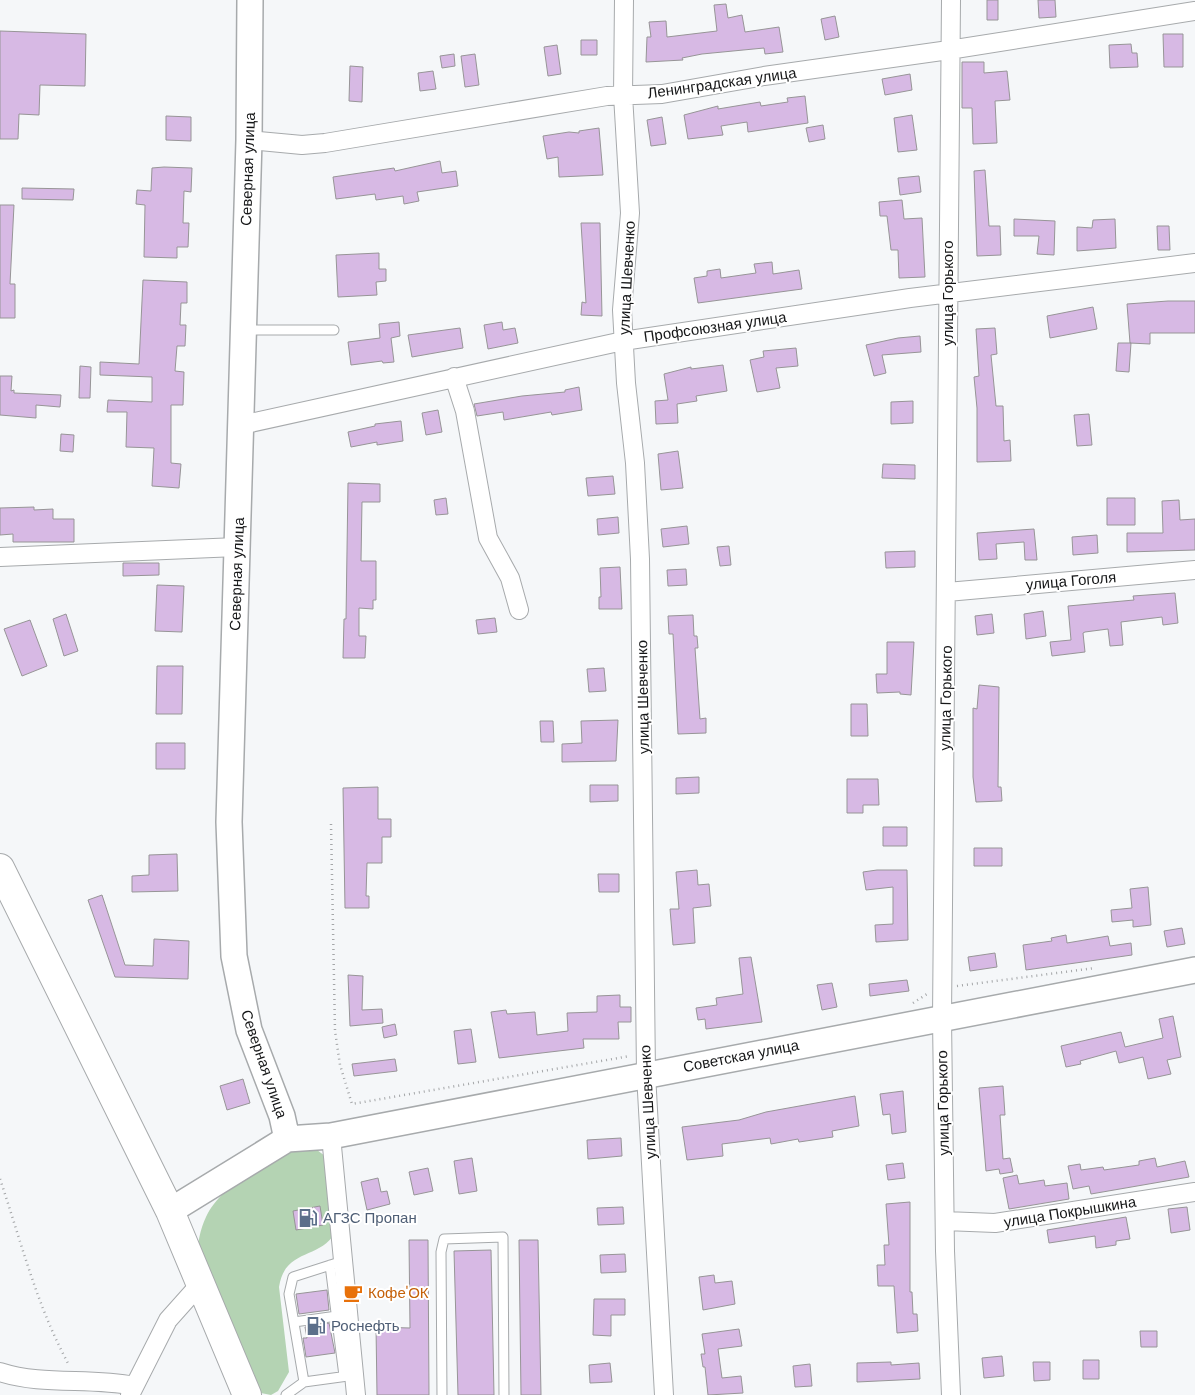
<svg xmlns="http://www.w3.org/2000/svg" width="1195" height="1395" viewBox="0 0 1195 1395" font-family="'DM Sans',sans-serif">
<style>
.grass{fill:#b4d3b3}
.building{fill:#d7b9e4;stroke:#979597}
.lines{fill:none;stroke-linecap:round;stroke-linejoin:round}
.lane-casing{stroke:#a7aaac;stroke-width:11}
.street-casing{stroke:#a7aaac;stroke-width:20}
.secondary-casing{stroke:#a7aaac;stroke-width:28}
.highway-casing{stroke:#a7aaac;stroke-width:30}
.path{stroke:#a4a6a8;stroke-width:2.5;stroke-dasharray:1 4;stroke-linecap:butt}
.lane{stroke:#fff;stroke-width:9}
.street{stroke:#fff;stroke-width:18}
.secondary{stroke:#fff;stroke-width:25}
.highway{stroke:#fff;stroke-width:28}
.labels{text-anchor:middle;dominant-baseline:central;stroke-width:4;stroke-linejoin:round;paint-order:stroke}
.street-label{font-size:15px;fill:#161718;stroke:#fff}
.service-label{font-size:15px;fill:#4e5e75;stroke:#fff;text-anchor:start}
.food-label{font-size:15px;fill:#c56008;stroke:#fff;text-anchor:start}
</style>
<rect width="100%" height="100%" fill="#f5f7f9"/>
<!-- grass -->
<path class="grass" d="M302,1147H313L325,1156L335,1233C319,1260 285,1248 279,1287L289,1372L278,1391L271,1395L261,1393L255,1388L197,1255C198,1242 200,1230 206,1217C220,1186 270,1157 302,1147Z"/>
<!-- building -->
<path class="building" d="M987,0H998V20H987Z
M1038,0H1055L1056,17L1039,18Z
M726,4L728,18L742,15L745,32L779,27L783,52L765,54L764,48L702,54L682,58L683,60L646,62L647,37H651L649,22L666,21L667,37L717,31L714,5Z
M835,16L839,37L825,40L821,19Z
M0,31L86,34L85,86L40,85L39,115L19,114L18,139H0Z
M1163,34H1183V67H1164Z
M581,40H597V55H581Z
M1131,44L1132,53H1137L1138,67L1110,68L1109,45Z
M557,45L561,74L548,76L544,47Z
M454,54L455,66L442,68L440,56Z
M475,54L479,85L465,87L461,56Z
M962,62H984V73L1007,71L1010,100L995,101L997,143L973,144L972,108H962Z
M350,66L363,67L362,102L349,101Z
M433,71L436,89L420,91L418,73Z
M910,74L912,90L885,95L882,79Z
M805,96L808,123L748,132L747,122L721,126L723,135L688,139L684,115L718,106V109L760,102L761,106L788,102L787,98Z
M912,115L917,150L898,152L894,118Z
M166,116L191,117V141L166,140Z
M662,117L666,144L651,146L647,120Z
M823,125L825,139L809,142L806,128Z
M599,128L603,175L559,177L558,157L547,159L543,136L569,132L579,133V131Z
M440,161L442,173L456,171L458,186L417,192L419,201L404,204L403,196L376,200L375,194L336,199L333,177L394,168L395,171Z
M164,167L192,168L191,192L184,191L183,223H189L188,247H177V258L144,257L145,205L136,204L137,190L151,191L152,168Z
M985,170L989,226H1000L1001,255L977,256L974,171Z
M919,176L921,192L900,195L898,178Z
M22,188L74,189L73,200L22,199Z
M902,200L904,219L922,218L925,277L899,278L898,250H891L887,216H880L879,202Z
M0,205H14L10,284H15V318H0Z
M1014,219L1055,221L1054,255L1037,254L1039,236H1014Z
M1115,219L1116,248L1077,251V227L1092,228L1093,220Z
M581,223H600L602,316L581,315L582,302L586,303Z
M1157,226H1169L1170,250H1158Z
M379,253V269H386V281L376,282L377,295L338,297L336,255Z
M772,262L773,274L799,270L802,289L698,303L694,278L707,276V271L720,269L721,278L756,273L754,264Z
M143,280L187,282V303H181L180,325H186L185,346H177L175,371L184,372L183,405H171V463L181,464L179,488L152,486L154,448L126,447L127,412H107L108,400L152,402V377L100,375V362L139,364Z
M1168,301H1195V333H1150V344L1130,343L1127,304Z
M1093,307L1097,329L1050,338L1047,316Z
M399,322L400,336L391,338L394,362L383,363L382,361L351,365L348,342L380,338L379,324Z
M502,322L503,330L515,328L518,343L488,349L484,325Z
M460,328L463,348L412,357L408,335Z
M995,328L997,354L991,355L996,406H1003L1004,441L1010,440L1011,461L977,462V408L974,377L979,376L976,329Z
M920,336L921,352L882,355L886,373L874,376L866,345L898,338Z
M1118,343H1131L1129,372L1116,371Z
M796,348L798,366L776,368L780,388L757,392L750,360L764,357L763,351Z
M723,365L727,391L696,396L697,401L677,404L678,423L656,424L655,401L668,400L664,374L691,367V369Z
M80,366L91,367L90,398H79Z
M0,376H12L11,391L14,390V393L61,395L60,407L36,405V418L0,415Z
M579,387L582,410L552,415L551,412L504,420L503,412L477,416L474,404L522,396L565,392V390Z
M913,401V423L891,424V402Z
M438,410L442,432L426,435L422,413Z
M1089,414L1092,445L1077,446L1074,415Z
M401,421L403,441L377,445V442L351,447L348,432L375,426V424Z
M61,434L74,435L73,452L60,451Z
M678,451L683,488L661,490L658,454Z
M883,464L915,465V479L882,478Z
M613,476L615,494L588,496L586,478Z
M348,483L380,484V502H362L361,561H376V600H373V609L359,608V636H366L365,658H343L344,619H346Z
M446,498L448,514L436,515L434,500Z
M1107,498H1135V525H1107Z
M1179,500L1180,520L1195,519V550L1127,552V533H1163L1162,501Z
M34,507V510L53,509V519H74V542H13V534L0,535V508Z
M618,517L619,533L598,535L597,519Z
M687,526L689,544L663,547L661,529Z
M1034,529L1037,560H1025L1024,542L996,544L997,559L979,560L977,533Z
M1097,535L1098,553L1073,555L1072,537Z
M729,546L731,565L720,566L717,547Z
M915,551V567L886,568L885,552Z
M123,563H159V575L123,576Z
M620,567L622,609H599V597H601L600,568Z
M686,569L687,585L668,586L667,570Z
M157,585L184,586L182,632L155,631Z
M1175,593L1178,623L1163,625L1162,617L1121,622L1123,645L1110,646L1108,629L1085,632L1083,633L1085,652L1052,656L1050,642L1071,640L1068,606L1134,600L1133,596Z
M1043,611L1046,636L1026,639L1024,614Z
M66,614L78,651L64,656L53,619Z
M992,614L994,633L977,635L975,616Z
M693,615L694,636H697L698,648H695L700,719L706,718V733L678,734L673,634H669L668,616Z
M495,618L497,632L478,634L476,620Z
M30,620L47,666L22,676L4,629Z
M887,642H914L911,695L900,694V692L877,693L876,674H887Z
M157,666H183L182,714H156Z
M604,668L606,691L589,692L587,669Z
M979,685L999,687L998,787H1001L1002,801L976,802L973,777V708L977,709Z
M851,704H867L868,736H851Z
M618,720L616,761L562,762V744L582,743L581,721Z
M540,721H553L554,742H541Z
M156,743H185V769H156Z
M699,777V793L676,794V778Z
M847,779H878L879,805H863V813H847Z
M590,785H618V801L590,802Z
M378,787V819H391V837H382V863H367L366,896H369V908H345L343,788Z
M883,827H907V846H883Z
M974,848H1002V866H974Z
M177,854L178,891L132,892V876L149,875V855Z
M697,870L698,885L709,884L711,906L693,908L695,943L673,945L670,909H679L676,872Z
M877,870H907L908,940L876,942L875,925L893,924V887L866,890L863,872Z
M598,874H619V892H599Z
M1148,887L1151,925L1133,927V920L1112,922L1111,910L1132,908L1130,889Z
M102,895L125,965L153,966L154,939L189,941L188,979L115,977L88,900Z
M1182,928L1185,944L1167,947L1164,931Z
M1066,935L1067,943L1108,936L1110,946L1131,943L1132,955L1026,970L1023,945L1052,941L1051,938Z
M995,953L997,967L970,971L968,957Z
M751,957L762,1022L706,1029L705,1019L698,1020L696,1008L717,1005L716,998L743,994L739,958Z
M348,975L363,976L362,1010L382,1009L383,1023L350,1026Z
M907,980L909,991L870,996L869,984Z
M832,983L837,1007L822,1010L817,985Z
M620,995V1007H631V1022H618L619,1039H583L584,1048L499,1058L491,1012L506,1010L507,1014L535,1012L537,1035L568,1031L567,1013L597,1012V996Z
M1173,1016L1181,1057L1167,1060L1171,1074L1148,1079L1143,1057L1119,1063L1116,1051L1080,1061L1081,1064L1066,1067L1061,1046L1121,1032L1125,1047L1163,1038L1159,1019Z
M395,1024L397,1035L384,1038L382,1027Z
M471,1029L476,1062L458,1064L454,1031Z
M395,1059L397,1071L354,1076L352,1064Z
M243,1079L250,1103L227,1110L220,1086Z
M1003,1086L1005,1115H1000L1003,1159L1010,1158L1013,1172L1000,1174L999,1169L986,1171L979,1088Z
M903,1091L906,1132L892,1134L890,1114L883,1115L880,1094Z
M855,1096L859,1126L832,1131L833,1137L799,1142L798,1139L771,1144L770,1138L722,1144L723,1156L687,1160L682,1127L739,1120L766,1112Z
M621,1138L622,1156L588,1159L587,1140Z
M472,1158L477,1191L459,1194L454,1161Z
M1155,1158L1157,1167L1185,1161L1189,1177L1091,1194L1089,1186L1073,1189L1068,1166L1080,1164L1081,1170L1103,1167L1104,1170L1139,1165V1161Z
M903,1163L905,1178L888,1180L886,1165Z
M428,1168L433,1191L414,1195L409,1172Z
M1017,1175L1019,1184L1044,1180L1045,1186L1067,1183L1069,1199L1009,1209L1003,1178Z
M378,1178L381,1192L387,1191L390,1204L367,1210L361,1182Z
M910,1202V1292H912L913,1314H917L918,1331L897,1333L894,1286H878L877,1265H885L884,1245H889L886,1204Z
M320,1206L323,1225L296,1230L293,1211Z
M623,1207L624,1224L598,1225L597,1208Z
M1187,1207L1190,1230L1171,1233L1168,1209Z
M1126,1217L1130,1239L1116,1241V1245L1096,1248L1095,1236L1049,1243L1047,1230Z
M409,1240H428L429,1395H377L376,1327L410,1328Z
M519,1240H538L541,1395H521Z
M491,1250L494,1395H458L454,1251Z
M625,1254L626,1272L601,1273L600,1255Z
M714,1275L715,1283L732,1281L735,1304L703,1310L699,1277Z
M327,1290L329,1310L299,1314L296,1294Z
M594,1299H625V1315H611V1336L593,1335Z
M329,1323L335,1353L306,1357L303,1338H307L305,1327Z
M739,1329L742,1346L718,1349L722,1378L741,1376L743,1393L708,1395L705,1367H703L701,1354H705L702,1334Z
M1140,1331H1157V1347H1141Z
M1002,1356L1004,1376L984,1378L982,1358Z
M1083,1360H1099V1379H1083Z
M891,1362V1365L919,1363L920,1379L857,1382V1363Z
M1033,1362H1050V1380L1034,1381Z
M610,1363L612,1382L590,1383L589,1365Z
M810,1364L812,1386L795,1387L793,1366Z"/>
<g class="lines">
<!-- lane casing -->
<g class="lane-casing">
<path id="lane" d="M245,330H334
M330,1265L344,1376
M294,1322L337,1316
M304,1382L289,1294L293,1277L343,1261
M286,1395L304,1382L348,1376
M442,1395L441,1252L444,1239L503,1237L504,1395"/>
</g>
<!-- street casing -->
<g class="street-casing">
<path id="street" d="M624,0L623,95L630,213L622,310L626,383L635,463L640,559L646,1074L664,1395
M951,0L942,1018L945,1251L951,1395
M249,140L302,145L325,143L607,96L662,94L764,76L949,50L1195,11
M454,377L465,411L488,538L510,578L519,610
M241,425L623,341L910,298L1195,263
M0,557L237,547
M947,592L1195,570
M331,1136L356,1395
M945,1221L995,1223L1195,1192
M0,1372C43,1386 90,1377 134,1386
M130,1395L168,1320L201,1283"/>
</g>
<!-- secondary casing -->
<g class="secondary-casing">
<path id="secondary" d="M250,0L249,140L229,822L234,956L249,1030L282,1116L287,1139
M170,1211L287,1139L331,1136L1195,970"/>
</g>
<!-- highway casing -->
<g class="highway-casing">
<path id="highway" d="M0,868L170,1211L247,1395"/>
</g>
<!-- path -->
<path class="path" d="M331,824L335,1031L340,1065L352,1104L630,1056
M957,986L1095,968
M913,1003L927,994
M0,1179C21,1241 37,1307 69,1365"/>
<!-- lane -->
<use href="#lane" class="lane"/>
<!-- street -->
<use href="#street" class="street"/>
<!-- secondary -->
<use href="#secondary" class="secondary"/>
<!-- highway -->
<use href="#highway" class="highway"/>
</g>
<!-- icons -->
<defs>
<g id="fuel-bare" transform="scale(1.5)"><path d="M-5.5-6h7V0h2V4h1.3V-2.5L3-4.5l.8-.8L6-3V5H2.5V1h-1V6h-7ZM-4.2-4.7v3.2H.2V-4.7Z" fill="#5c6f8a" stroke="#fff" stroke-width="2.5" paint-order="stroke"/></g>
<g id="cafe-bare" transform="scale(1.5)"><path d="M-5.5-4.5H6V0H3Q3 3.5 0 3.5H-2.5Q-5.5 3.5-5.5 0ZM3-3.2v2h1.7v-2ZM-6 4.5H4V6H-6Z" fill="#e8710a" stroke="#fff" stroke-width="2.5" paint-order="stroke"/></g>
</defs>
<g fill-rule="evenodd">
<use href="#fuel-bare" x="308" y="1218"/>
<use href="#cafe-bare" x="353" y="1293"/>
<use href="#fuel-bare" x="316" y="1326"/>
</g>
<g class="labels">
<!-- street labels -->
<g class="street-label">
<text transform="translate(722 83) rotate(-8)">Ленинградская улица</text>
<text transform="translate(248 169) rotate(-88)">Северная улица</text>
<text transform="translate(627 278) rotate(-87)">улица Шевченко</text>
<text transform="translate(948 293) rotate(-90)">улица Горького</text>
<text transform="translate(715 327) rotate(-8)">Профсоюзная улица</text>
<text transform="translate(237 574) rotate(-88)">Северная улица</text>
<text transform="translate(1071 581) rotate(-5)">улица Гоголя</text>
<text transform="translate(643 697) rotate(-91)">улица Шевченко</text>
<text transform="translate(946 698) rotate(-89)">улица Горького</text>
<text transform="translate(741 1056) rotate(-11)">Советская улица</text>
<text transform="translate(264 1064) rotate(71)">Северная улица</text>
<text transform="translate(648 1102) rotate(-93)">улица Шевченко</text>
<text transform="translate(943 1103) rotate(-91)">улица Горького</text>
<text transform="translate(1070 1212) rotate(-9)">улица Покрышкина</text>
</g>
<!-- service labels -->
<g class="service-label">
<text x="323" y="1218">АГЗС Пропан</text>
<text x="331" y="1326">Роснефть</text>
</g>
<!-- food labels -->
<g class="food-label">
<text x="368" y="1293">Кофе'ОК</text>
</g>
</g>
</svg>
